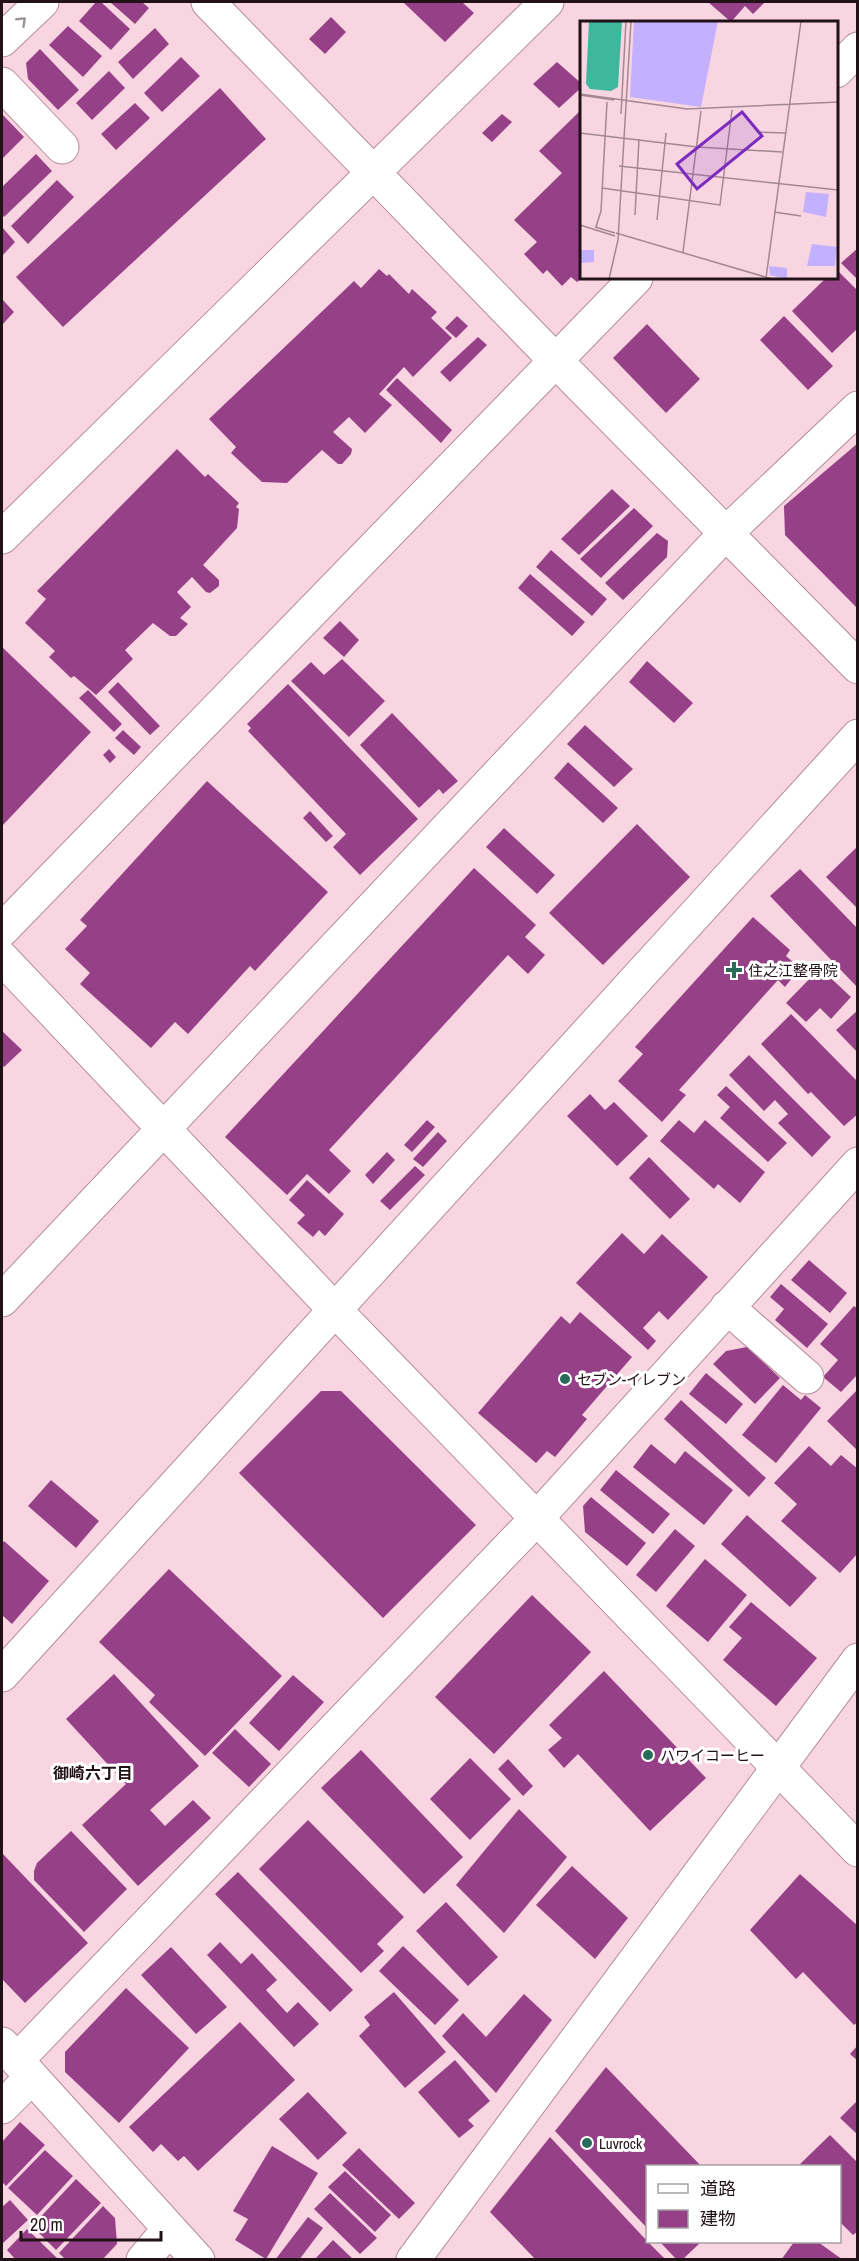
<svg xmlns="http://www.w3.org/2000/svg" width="859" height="2261" viewBox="0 0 859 2261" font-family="'Archivo Narrow','Noto Sans JP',sans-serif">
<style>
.building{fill:#964187}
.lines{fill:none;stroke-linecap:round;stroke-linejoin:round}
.street-casing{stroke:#b58c9b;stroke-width:35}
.secondary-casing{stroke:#b58c9b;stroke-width:35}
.street{stroke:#fff;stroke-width:33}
.secondary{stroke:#fff;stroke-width:33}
.oneway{stroke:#9b9497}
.poi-dot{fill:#286b5b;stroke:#fff;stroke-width:2}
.labels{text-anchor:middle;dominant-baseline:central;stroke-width:6;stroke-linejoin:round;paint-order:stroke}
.poi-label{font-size:15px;fill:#211218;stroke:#fff;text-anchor:start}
.neighbourhood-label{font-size:16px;font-weight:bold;fill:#211218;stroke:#fff}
.inset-road{fill:none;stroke:#a38791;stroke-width:1.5}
.view{fill:#7b2cbf;fill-opacity:0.15;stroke:#7b2cbf;stroke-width:3}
.inset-edge{fill:none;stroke:#211218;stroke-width:3}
</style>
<rect width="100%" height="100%" fill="#f9d5e2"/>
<!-- building -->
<path class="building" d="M96,2H101L130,29L111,50L79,21Z
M110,2H142L149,8L135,24Z
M403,2H462L474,13L445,42Z
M708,2H765L753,14L745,6L731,22Z
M331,17L346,32L325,54L309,39Z
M68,26L102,56L83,77L49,45Z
M155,28L169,44L133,79L118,62Z
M40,49L79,90L58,110L28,79L26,63Z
M181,57L200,76L162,112L144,93Z
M557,62L582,84V87L559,108L533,84Z
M109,71L125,88L92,120L76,103Z
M220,88L266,139L63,327L16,277Z
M135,103L150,118L116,150L101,134Z
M582,109V278L577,282L571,277L562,286L547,270L543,274L524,254L537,242L514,220L562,173L539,151Z
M2,114L24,137L3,158L2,156Z
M502,114L512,122L492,142L482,133Z
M36,154L52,171L4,217L2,214V187Z
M57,180L74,197L28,244L11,226Z
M2,227L15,242L2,256Z
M858,248V280L841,263Z
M379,269L387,276L389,274L409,294L412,289L437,312L431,318L452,338L413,377L404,367L379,394L392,405L365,433L349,417L333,432L352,449L351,454L342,464H338L322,450L287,483L262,482L231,453L236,447L209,419L354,281L361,288Z
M836,269L858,291V328L832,353L792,311L826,278H836Z
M2,299L14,312L2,325Z
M457,316L468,326L456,338L445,328Z
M784,316L833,366L808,390L760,340Z
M647,324L700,379L666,413L613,358Z
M478,337L487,345L450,382L440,372Z
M397,378L452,430L441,443L386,390Z
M858,443V609L785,535L784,506Z
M177,449L205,477L208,474L239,503L236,507L239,509L237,528L203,565L219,580V586L210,593L206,592L192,577L177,592L191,607L180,618L188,624L176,636H170L153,623L125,650L133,659L96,695L74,676L71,678L49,657L55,651L25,623L46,599L37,591Z
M612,489L630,506L579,555L561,539Z
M634,508L653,526L601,578L580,559Z
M657,533L668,541L667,557L623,600L605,583Z
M551,550L607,599L592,616L536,567Z
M530,574L585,622L572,636L518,588Z
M340,621L359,640L344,657L323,638Z
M2,647L91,732L2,826Z
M342,659L385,701L349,737L291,681L311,662L324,675Z
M647,661L693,703L674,723L629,682Z
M118,682L160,726L150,735L108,692Z
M288,684L418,819L360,875L333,847L346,834L248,731L251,728L247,724Z
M88,690L122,724L114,732L79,698Z
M392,713L458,781L443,794L439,789L419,808L360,745Z
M585,725L633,769L614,787L567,744Z
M123,730L141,747L134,755L115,738Z
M109,749L116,757L110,763L103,755Z
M568,762L618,808L603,823L554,778Z
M207,781L328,892L255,971L250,966L188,1034L175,1022L151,1048L80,984L90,973L65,949L87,926L80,920Z
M310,811L333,836L326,842L303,818Z
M637,824L690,877L603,965L549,913Z
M504,828L555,875L537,894L486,847Z
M858,846V909L826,877Z
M474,868L536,925L525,937L545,955L528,974L508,955L329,1150L351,1171L329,1194L307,1174L287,1195L225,1137Z
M800,869L858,929V988L770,896Z
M753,917L790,950L786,956L800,968L785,987L778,980L679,1090L686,1095L662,1122L618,1081L643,1054L635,1047Z
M820,968L851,997L831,1019L820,1008L806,1022L786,1003Z
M858,1010V1053L836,1030Z
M791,1014L858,1082V1114L844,1126L811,1092L808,1094L761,1044Z
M2,1031L22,1050L4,1067L2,1065Z
M749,1055L831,1137L812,1157L778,1123L788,1114L775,1100L764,1111L729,1075Z
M726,1086L787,1143L768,1162L720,1118L730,1107L717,1095Z
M590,1094L605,1110L614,1102L648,1136L617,1166L567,1116Z
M427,1120L435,1127L412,1152L404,1145Z
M679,1120L694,1133L705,1120L765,1172L740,1203L718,1184L714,1189L660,1141Z
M438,1132L447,1141L423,1167L413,1159Z
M387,1152L395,1160L373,1184L365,1175Z
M649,1157L690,1199L670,1219L629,1178Z
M415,1166L425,1175L390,1210L380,1201Z
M307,1180L344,1214L325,1236L319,1230L313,1237L297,1223L305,1215L289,1200Z
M622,1233L644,1254L662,1234L708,1277L668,1320L659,1311L643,1328L656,1341L648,1350L576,1283Z
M809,1260L847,1293L830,1313L791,1280Z
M781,1284L828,1324L807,1348L775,1320L784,1309L770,1297Z
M854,1306L858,1309V1374L841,1392L823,1377L838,1360L820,1344Z
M580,1312L632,1357L582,1415L587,1419L555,1457L547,1451L536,1463L478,1413L561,1316L570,1324Z
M747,1347L780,1378L755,1404L713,1364L726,1351Z
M706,1373L743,1404L726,1424L689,1394Z
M783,1385L801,1400L805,1395L821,1408L776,1463L742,1435Z
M858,1389V1451L827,1421Z
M321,1391H341L476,1525L383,1618L239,1473Z
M681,1400L766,1478L749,1497L664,1419Z
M651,1444L675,1464L685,1451L733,1490L704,1525L633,1467Z
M809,1446L831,1466L841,1455L858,1469V1553L840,1573L781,1521L797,1504L774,1483Z
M616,1470L670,1514L653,1534L600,1490Z
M51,1480L99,1521L76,1548L28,1506Z
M591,1497L646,1543L627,1566L585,1532L583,1506Z
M747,1515L817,1578L790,1607L721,1544Z
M675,1529L695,1546L656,1592L636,1575Z
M4,1541L49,1581L12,1624L2,1615V1544Z
M705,1559L747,1595L708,1642L666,1606Z
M169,1569L282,1676L205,1756L149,1702L155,1695L99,1642Z
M532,1595L591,1652L494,1754L435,1697Z
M751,1602L817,1658L776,1706L723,1660L742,1638L729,1627Z
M604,1671L706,1778L650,1831L578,1754L564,1768L548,1750L562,1738L549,1725Z
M114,1674L199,1766L150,1810L165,1826L193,1800L211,1818L138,1886L82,1825L126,1784L66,1719Z
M293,1675L324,1702L279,1751L249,1723Z
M235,1729L271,1764L249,1787L212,1753Z
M361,1750L463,1857L424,1894L321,1788Z
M470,1758L511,1799L470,1840L430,1799Z
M508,1759L533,1786L523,1796L498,1769Z
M519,1809L567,1857L504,1933L456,1885Z
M308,1820L404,1917L377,1944L384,1951L361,1973L259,1869Z
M71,1831L127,1889L84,1932L34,1880V1871L37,1863Z
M2,1853L88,1943L25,2003L2,1979Z
M572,1866L628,1918L595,1959L536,1905Z
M238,1872L353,1990L330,2012L215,1894Z
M800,1874L858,1926V2022L854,2025L803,1972L796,1979L750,1930Z
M446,1902L498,1957L468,1986L416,1931Z
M220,1942L241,1964L252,1953L277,1980L266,1990L287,2013L298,2002L319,2024L294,2047L207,1955Z
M403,1946L459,2000L435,2025L379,1971Z
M171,1947L227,2007L196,2034L141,1975Z
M126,1988L189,2048L119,2123L65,2072V2052Z
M394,1992L446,2052L405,2088L359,2036L370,2025L364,2017Z
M524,1994L552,2020L496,2093L442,2036L463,2013L486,2037Z
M240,2022L295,2080L198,2171L184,2156L178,2161L161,2144L153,2152L129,2127Z
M858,2045V2061L850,2054Z
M455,2060L490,2101L468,2120L474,2126L459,2138L418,2092Z
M606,2067L701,2166H648V2229L555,2131Z
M308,2092L347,2133L318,2160L279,2119Z
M858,2100V2135L840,2118Z
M20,2122L45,2145L6,2186L2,2182V2142Z
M830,2135L858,2163V2231L853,2235L840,2222V2166H798Z
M550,2137L648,2242L666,2260H536L490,2212Z
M272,2146L318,2173L266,2259L235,2240L248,2219L233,2211Z
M359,2148L415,2203L399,2219L342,2165Z
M45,2150L73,2176L37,2215L8,2188Z
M345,2171L391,2215L375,2232L328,2187Z
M76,2179L101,2203L56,2250L32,2226Z
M330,2193L377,2238L360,2254L314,2209Z
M10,2200L28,2220L2,2244V2207Z
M103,2206L115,2218L117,2244L102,2260H66L59,2253Z
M308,2217L323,2228L299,2260H275Z
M27,2229L59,2260H16L7,2250Z
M333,2240L354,2260H314Z
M660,2242H701L682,2260H677Z
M794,2242H818L843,2260H781Z"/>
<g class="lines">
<!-- street casing -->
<g class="street-casing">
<path id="street" d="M2,40L42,2
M836,71L858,49
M2,84L62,147
M2,930L636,278
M2,1300L725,534L858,408
M727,1307L807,1377
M2,2044L198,2260
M17,2060L537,1518L858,1164
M2,2107L32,2077
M413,2260L858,1660"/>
</g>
<!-- secondary casing -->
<g class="secondary-casing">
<path id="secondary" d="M208,2L556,361L858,667
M2,537L547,2
M2,958L334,1309L858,1850
M2,1675L858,736
M143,2260L169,2229"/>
</g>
<!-- street -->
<use href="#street" class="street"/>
<!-- secondary -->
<use href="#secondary" class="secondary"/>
</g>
<!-- one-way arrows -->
<defs><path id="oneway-chevron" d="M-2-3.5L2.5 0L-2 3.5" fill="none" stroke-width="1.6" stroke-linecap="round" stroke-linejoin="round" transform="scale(1.5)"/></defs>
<use class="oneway" href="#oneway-chevron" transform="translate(22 21) rotate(-44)"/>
<!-- markers -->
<g class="poi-dot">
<path d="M731 961h6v6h6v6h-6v6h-6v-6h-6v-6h6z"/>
<circle cx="565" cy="1379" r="6"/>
<circle cx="648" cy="1755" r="6"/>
<circle cx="587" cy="2143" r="6"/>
</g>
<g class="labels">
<!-- poi labels -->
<g class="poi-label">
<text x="748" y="970">住之江整骨院</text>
<text x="577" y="1379">セブン-イレブン</text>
<text x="660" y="1755">ハワイコーヒー</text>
<text x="599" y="2143">Luvrock</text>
</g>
<!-- neighbourhood labels -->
<g class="neighbourhood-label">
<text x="93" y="1773">御崎六丁目</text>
</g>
</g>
<!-- overview -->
<g transform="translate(580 21)">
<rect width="258" height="258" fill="#f9d5e2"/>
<path d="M54,0H138L121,86L50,76ZM226,171L249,173L246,196L223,191ZM232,223L257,226L255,245H227ZM0,229H14V241L0,242ZM189,245L207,247V258L190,254Z" fill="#c3b0fe"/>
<path d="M9,0H42L38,66L31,70L10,68L6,63Z" fill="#3eb89d"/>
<path class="inset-road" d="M0,73L107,88L258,81M0,74L34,79M41,93L46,0M178,111L205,112M0,112L117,126L202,131M39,145L258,169M22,167L140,184L152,89M194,191L221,195M55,194L59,118M77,199L86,112M0,204L35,215M15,206L35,212M16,206L21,190L27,81M36,212L192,258M103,231L121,90M186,257L221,0M29,258L38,219L51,0"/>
<path class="view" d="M162,91L182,115L117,168L97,143Z"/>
<rect width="258" height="258" class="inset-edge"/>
</g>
<!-- border -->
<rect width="859" height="2261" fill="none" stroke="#211218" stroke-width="6"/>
<!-- legend -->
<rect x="646" y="2165" width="195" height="78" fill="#ffffff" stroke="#a6a0a3" stroke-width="1.5"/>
<rect x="658" y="2184" width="30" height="9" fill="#ffffff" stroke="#a6a0a3" stroke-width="1.5"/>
<text x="700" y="2195" font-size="18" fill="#211218">道路</text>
<rect x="658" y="2210" width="30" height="18" fill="#964187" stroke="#a6a0a3" stroke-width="1.5"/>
<text x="700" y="2225" font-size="18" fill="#211218">建物</text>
<!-- scale -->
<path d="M21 2231v9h140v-9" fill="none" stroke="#211218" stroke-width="3"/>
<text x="30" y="2231" font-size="18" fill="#211218" stroke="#ffffff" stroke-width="4.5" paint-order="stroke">20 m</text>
</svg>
